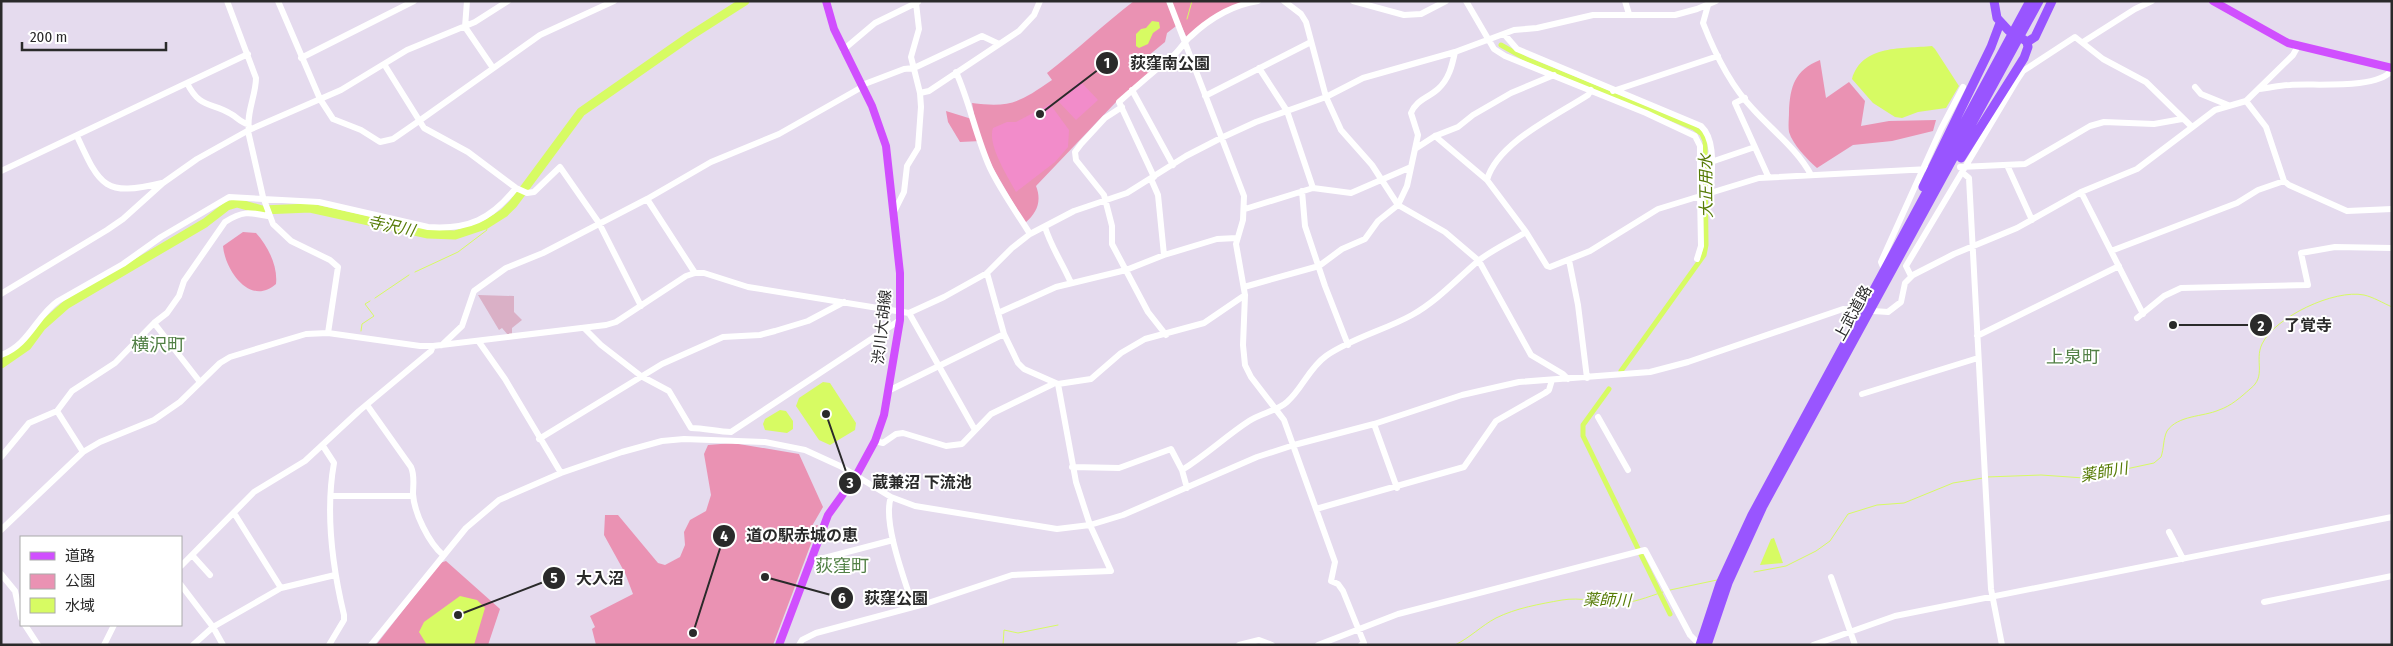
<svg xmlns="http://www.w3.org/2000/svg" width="2393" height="646" viewBox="0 0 2393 646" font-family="'Fira Sans Condensed','Noto Sans JP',sans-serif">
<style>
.green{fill:#ea92b3}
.cemetery{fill:#dab0c6}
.pitch{fill:#f28cca}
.water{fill:#d7fb63}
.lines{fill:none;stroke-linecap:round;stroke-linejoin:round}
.stream{stroke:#d7fb63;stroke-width:1}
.canal{stroke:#d7fb63;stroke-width:5}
.river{stroke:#d7fb63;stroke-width:9}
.minor{stroke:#fff;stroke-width:6}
.major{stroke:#d04ffe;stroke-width:8}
.highway{stroke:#95f;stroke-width:9}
.labels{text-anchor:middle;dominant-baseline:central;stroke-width:4;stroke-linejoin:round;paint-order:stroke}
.street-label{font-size:15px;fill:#2a2a2a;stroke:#fff}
.water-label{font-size:16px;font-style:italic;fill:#567b05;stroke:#fff}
.quarter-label{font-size:18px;fill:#528046;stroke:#fff}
.leader{fill:none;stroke:#2a2a2a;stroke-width:2}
.callout-dot{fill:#2a2a2a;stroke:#fff;stroke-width:2}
.mark-label{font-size:15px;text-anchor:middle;font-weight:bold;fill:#fff}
.callout-label{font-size:16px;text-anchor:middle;font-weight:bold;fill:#2a2a2a;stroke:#fff;stroke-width:4;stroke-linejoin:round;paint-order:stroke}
</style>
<rect width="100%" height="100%" fill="#e5dbee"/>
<!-- green -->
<path class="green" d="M1134,1H1248L1223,10L1187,38L1180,23L1167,33L1165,42L1148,56L1156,67L1116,102L1036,186C1042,201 1037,213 1025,223L993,168L981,141L960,142L948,122L946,111L975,120L972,103C1011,108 1020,102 1052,80L1047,73C1077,50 1104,24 1134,1Z
M1820,60L1826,98L1849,82L1865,101L1861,126L1889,121L1936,120L1933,131L1892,141L1853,145L1817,168C1807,159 1793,145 1789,132C1788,126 1789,118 1789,112C1790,86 1795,70 1820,60Z
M243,232L256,233C268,246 278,266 276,284C250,307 225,270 223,246Z
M733,443L799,454L823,507L812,526L818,525L773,645H596L592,629L595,627L590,616L633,594L625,573L604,535L605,515H618L658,563L665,565L680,557L685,545L684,532L690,520L706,511L711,495L704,454L708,445Z
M446,561L500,609L488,645H376L440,563Z"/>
<!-- cemetery -->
<path class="cemetery" d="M478,295L514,296V312L522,320L512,328V335H508L502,328L499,330Z"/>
<!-- pitch -->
<path class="pitch" d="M1080,81L1098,100L1076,120L1058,101Z
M1050,104L1069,130L1068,147L1055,162L1016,192C1008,177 987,145 993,128L1007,122H1016Z"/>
<!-- water -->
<path class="water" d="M1152,21L1159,22L1160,28L1153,33L1148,44L1139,48L1136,46V34L1141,29L1146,28Z
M1932,46L1935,49L1959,86L1946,108L1918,112L1902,118L1895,117L1873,103L1852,79C1862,44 1903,49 1932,46Z
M823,382L830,383L856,423L855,430L830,445L819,440L796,406L799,398Z
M780,410L786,411L793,421V429L787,433L765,430L763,424L765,419Z
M1774,538L1783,563L1760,565L1771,539Z
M460,596L477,600L485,608L474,645H427L419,632L424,622Z"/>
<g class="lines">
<!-- stream -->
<path class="stream" d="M1187,19L1192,1
M690,36L692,39L722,18
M415,272L458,252L487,230L485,225
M375,298L409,275
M361,331L362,324L374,316L365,304L370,301
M1987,477L2041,475L2084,478L2154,463L2161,457C2164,449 2163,439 2167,431C2178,415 2203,417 2219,410C2231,406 2241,397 2250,389C2267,376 2254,361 2262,344C2275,317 2334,289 2364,295C2373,297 2383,303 2392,307
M1754,572L1786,566L1816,551L1830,541L1848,514L1877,505L1904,503L1953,483L1983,478
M1670,590L1717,580
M1003,645L1004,630L1018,633L1058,625
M1455,645C1471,637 1481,626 1496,618C1516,608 1540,604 1562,600C1581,597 1597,602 1615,603C1632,604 1647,597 1663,592"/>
<!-- canal -->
<path class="canal" d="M1501,45L1526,59L1694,128L1702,134L1705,141L1706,245L1704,255L1621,371
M1609,389L1583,425V436L1670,614"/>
<!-- river -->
<path class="river" d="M1,364L27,346L41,327L67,304L205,223L227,206L237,203L262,210L310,208L428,234L455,235L485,225L504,213L513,204L581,112L690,36L745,1"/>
<!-- minor -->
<path class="minor" d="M227,1L256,78C256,95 246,113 249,130
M278,1L320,99L333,119L361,130L380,142L393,139L419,121L540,35L614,1
M467,1L465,27L493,68
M1169,1L1244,196L1243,220L1236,244L1245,295L1243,345L1245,365L1251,377L1284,420L1335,562L1331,581L1338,584L1343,591L1364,643L1361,645
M1284,1L1301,14L1306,22L1326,97L1341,130L1372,165L1398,205L1445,232L1479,261L1531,355L1563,374L1568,379
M1353,1L1404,15L1421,14L1446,1
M1466,1L1494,49L1505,56L1646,113L1695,136L1700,146V195L1701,246L1697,259
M1625,1L1629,14
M916,3L919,29L911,57L920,93
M1708,5L1703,23C1715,54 1730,85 1753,109C1771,129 1798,150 1811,175
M1504,34L1517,49L1701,126C1717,141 1711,173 1711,193
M2083,42L2135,9L2152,1
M843,50L875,23L918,2
M301,58L414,1
M384,64L424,128L468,152L516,188L527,193L534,192L560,167L599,223L641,306
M956,72C970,103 976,137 990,168C1001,191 1017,213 1030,234
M187,83C200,109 211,102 231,114C237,117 241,123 248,124
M862,85L904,69L914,68L982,36L999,44
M2195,87L2201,94L2228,105
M2259,89C2270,88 2280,85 2290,85C2313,83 2378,90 2392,70
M1132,90L1173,165
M1613,91L1718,56
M1205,96L1311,42
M1745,98L1735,103L1768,176
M2246,101L2266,127L2284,181L2289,185L2347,211L2392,209
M1122,107L1105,118L1081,144L1075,152L1076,160L1104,195L1112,226V244L1148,312L1166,335
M248,131L263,197L273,224L291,241L330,260L338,267L328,333
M77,136C100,186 104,197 162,183
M1435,136L1487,180L1526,232L1547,266L1550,267L1590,251L1658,209L1759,178L1929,169
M1415,149L1435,136L1458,127L1473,115L1511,93L1554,75
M1711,162L1755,147
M2007,165L2032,220
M1960,167L2025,164L2090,126L2104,122L2154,124L2182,119
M1,171L248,54
M1963,173L1969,178L1991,589L2002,645
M1154,177L1119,102C1137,86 1154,71 1173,56C1180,50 1184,42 1190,37C1209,19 1232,5 1258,1
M1151,179L1158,195L1164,255
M1487,180C1497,143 1557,115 1588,95L1591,90
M1313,188L1351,193L1411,167
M1302,191L1305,226L1325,286L1348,345
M2081,192L2143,314
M647,199L695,273
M1245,209L1313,188L1287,111L1259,68
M894,212L904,192L907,166L918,148L921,107L920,93L929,91L1019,31L1034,15L1040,1
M1045,227C1051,247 1063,264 1071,283
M2111,251L2237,203L2258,190L2284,181
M1569,260L1578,305L1587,378
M1884,269L1881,262L1941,129L1963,87
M987,273L1004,334L1018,363L1024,369L1058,384L1091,379L1121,353L1145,339L1204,323L1245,295
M1911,276L1906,266L2017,80L2023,71L2075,37L2103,59L2146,82L2192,127
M1244,287L1319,266L1342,249L1365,239L1378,221L1398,205L1407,186L1418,135L1411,113C1416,100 1428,98 1438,89C1449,79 1452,66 1455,52
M1,294L107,230L123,219L163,183L197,159L249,130L341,90L407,50L475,22L508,1
M909,313L975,430
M998,313L1056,287L1126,270L1164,255L1217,239L1237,238
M2137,318L2164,296L2181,288L2308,285L2301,253L2335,247L2392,248
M154,323L200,382
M585,329L601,345L641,376L669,391L691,428C705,428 718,432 731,432L900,320
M1977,336L2119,266
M479,342L505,379L561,473
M442,345L462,326L474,291L506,268L543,253L647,199L711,162L779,134L862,87
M1,355C29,345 36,316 58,301L123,264L161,237L229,197L319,202L428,227C469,230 491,219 516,188
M888,391L1004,334
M1862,394L1978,358
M367,405L411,467C415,476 413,484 413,494C414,513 429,543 443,555
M57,411L83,452
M1598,417L1628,470
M1374,424L1397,488
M539,439L662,364L723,337L760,335L775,331L808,321L844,302
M875,441L883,443L896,434L903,433L946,446L962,444L991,414L1053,384
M323,446L334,463C325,513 332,565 344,615V620L329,645
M1,457L29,423L57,411L72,391L115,363L154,323L167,313L179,296L184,281L225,222C242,211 249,212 268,216
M1072,467L1119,468L1171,449L1182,470L1187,488
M1182,470C1206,455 1226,436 1249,421C1261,413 1277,411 1287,402C1302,389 1309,368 1326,356C1352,338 1385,330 1412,315C1437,301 1456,280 1477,262C1491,250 1510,242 1526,232
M331,496H413
M891,497C882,521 905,581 913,606
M1316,509L1464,467L1496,421L1545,393L1549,390L1552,380
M234,513L281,588
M1,530L83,452L100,442L154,420L180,402L220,363L230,357L306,334L328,333L420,346H433L606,325L616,322L686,276L695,273H704L748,287L909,313L944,297L987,273L1012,248L1030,234L1074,211L1127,193L1186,156L1221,138L1256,122L1326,97L1363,78L1455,52L1514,30L1537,28L1593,15H1675L1697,9L1716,1
M2169,532L2183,559
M192,555L210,575
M809,562L893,540
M181,566L254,492L305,461L359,411L431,351L433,346
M1,574L15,591L21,618
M1831,577L1855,645
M181,585L213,627L223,645
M2264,602L2392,576
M25,625L38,645
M104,645L114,625
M193,645L213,627L281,588L335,575
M371,645L466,528L499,500L561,473L622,452L662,441L684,439L765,442L805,450L840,466L891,497L915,506L1057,529L1090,525L1123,515L1257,457L1294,445L1374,424L1462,395L1519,382L1650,372L1688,362L1843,309L1888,312L1901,302L1905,283L1913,275L1954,254L2017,228L2081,192L2137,169L2215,110L2246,101L2293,55L2298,46
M799,645L802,640L816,633L928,603L1012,575L1111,571L1090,525L1076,482L1058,384
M1239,645L1259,640L1272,645
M1318,645L1398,614L1645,550L1690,635L1700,645
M1813,645L1895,616L2392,517"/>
<!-- major -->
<path class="major" d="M2213,1L2288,43L2392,68
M779,645L828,515L856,476L875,441L884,415L900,320V273L886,146L872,106L834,29L826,1"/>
<!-- highway -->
<path class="highway" d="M1994,1L1997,18L2009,31
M2027,42L2035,37L2052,1
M1961,158L2024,58L2028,47L2027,42L2023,39
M1923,187L1991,47L2000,23
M1700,645L1720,584L1752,515L2030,1
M1707,645L1728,583L1763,506L2039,1"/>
</g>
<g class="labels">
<!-- street labels -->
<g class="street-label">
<text transform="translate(1853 313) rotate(-61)">上武道路</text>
<text transform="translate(882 327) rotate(-84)">渋川大胡線</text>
</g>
<!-- water labels -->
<g class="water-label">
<text transform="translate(1706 186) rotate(-91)">大正用水</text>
<text transform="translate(391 226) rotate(12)">寺沢川</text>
<text transform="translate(2104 472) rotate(-10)">薬師川</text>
<text transform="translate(1607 600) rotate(1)">薬師川</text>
</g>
<!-- quarter labels -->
<g class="quarter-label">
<text x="158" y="345">横沢町</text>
<text x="2073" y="357">上泉町</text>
<text x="842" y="566">荻窪町</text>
</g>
</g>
<!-- callouts -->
<path class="leader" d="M1040 114L1107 63M2173 325L2261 325M826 414L850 483M693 633L724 536M458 615L554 578M765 577L842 598"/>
<g class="callout-dot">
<circle cx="1040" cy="114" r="5"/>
<circle cx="2173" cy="325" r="5"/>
<circle cx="826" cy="414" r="5"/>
<circle cx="693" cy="633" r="5"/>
<circle cx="458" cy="615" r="5"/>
<circle cx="765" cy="577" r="5"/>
<circle cx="1107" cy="63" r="12"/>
<circle cx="2261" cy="325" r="12"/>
<circle cx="850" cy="483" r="12"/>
<circle cx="724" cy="536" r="12"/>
<circle cx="554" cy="578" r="12"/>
<circle cx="842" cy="598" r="12"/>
</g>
<g class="mark-label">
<text x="1107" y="68">1</text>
<text x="2261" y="331">2</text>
<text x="850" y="488">3</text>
<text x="724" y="541">4</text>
<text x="554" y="583">5</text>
<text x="842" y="603">6</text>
</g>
<g class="callout-label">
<text x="1170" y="69">荻窪南公園</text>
<text x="2308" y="331">了覚寺</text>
<text x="922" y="488">蔵兼沼 下流池</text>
<text x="802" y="541">道の駅赤城の恵</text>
<text x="600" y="584">大入沼</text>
<text x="896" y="604">荻窪公園</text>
</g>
<!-- border -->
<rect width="2393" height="646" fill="none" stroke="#2a2a2a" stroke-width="5"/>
<!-- legend -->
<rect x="20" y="536" width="162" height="90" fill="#ffffff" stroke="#aaaaaa"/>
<rect x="30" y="552" width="25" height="8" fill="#d04ffe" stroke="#aaaaaa"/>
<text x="65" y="561" font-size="15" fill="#2a2a2a">道路</text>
<rect x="30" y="574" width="25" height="15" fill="#ea92b3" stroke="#aaaaaa"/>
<text x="65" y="586" font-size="15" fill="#2a2a2a">公園</text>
<rect x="30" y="598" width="25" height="15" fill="#d7fb63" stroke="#aaaaaa"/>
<text x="65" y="611" font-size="15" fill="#2a2a2a">水域</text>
<!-- scale -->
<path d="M22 42v8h144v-8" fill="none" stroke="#2a2a2a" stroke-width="2.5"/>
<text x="30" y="42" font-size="15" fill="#2a2a2a" stroke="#ffffff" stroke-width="4" paint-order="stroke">200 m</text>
</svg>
